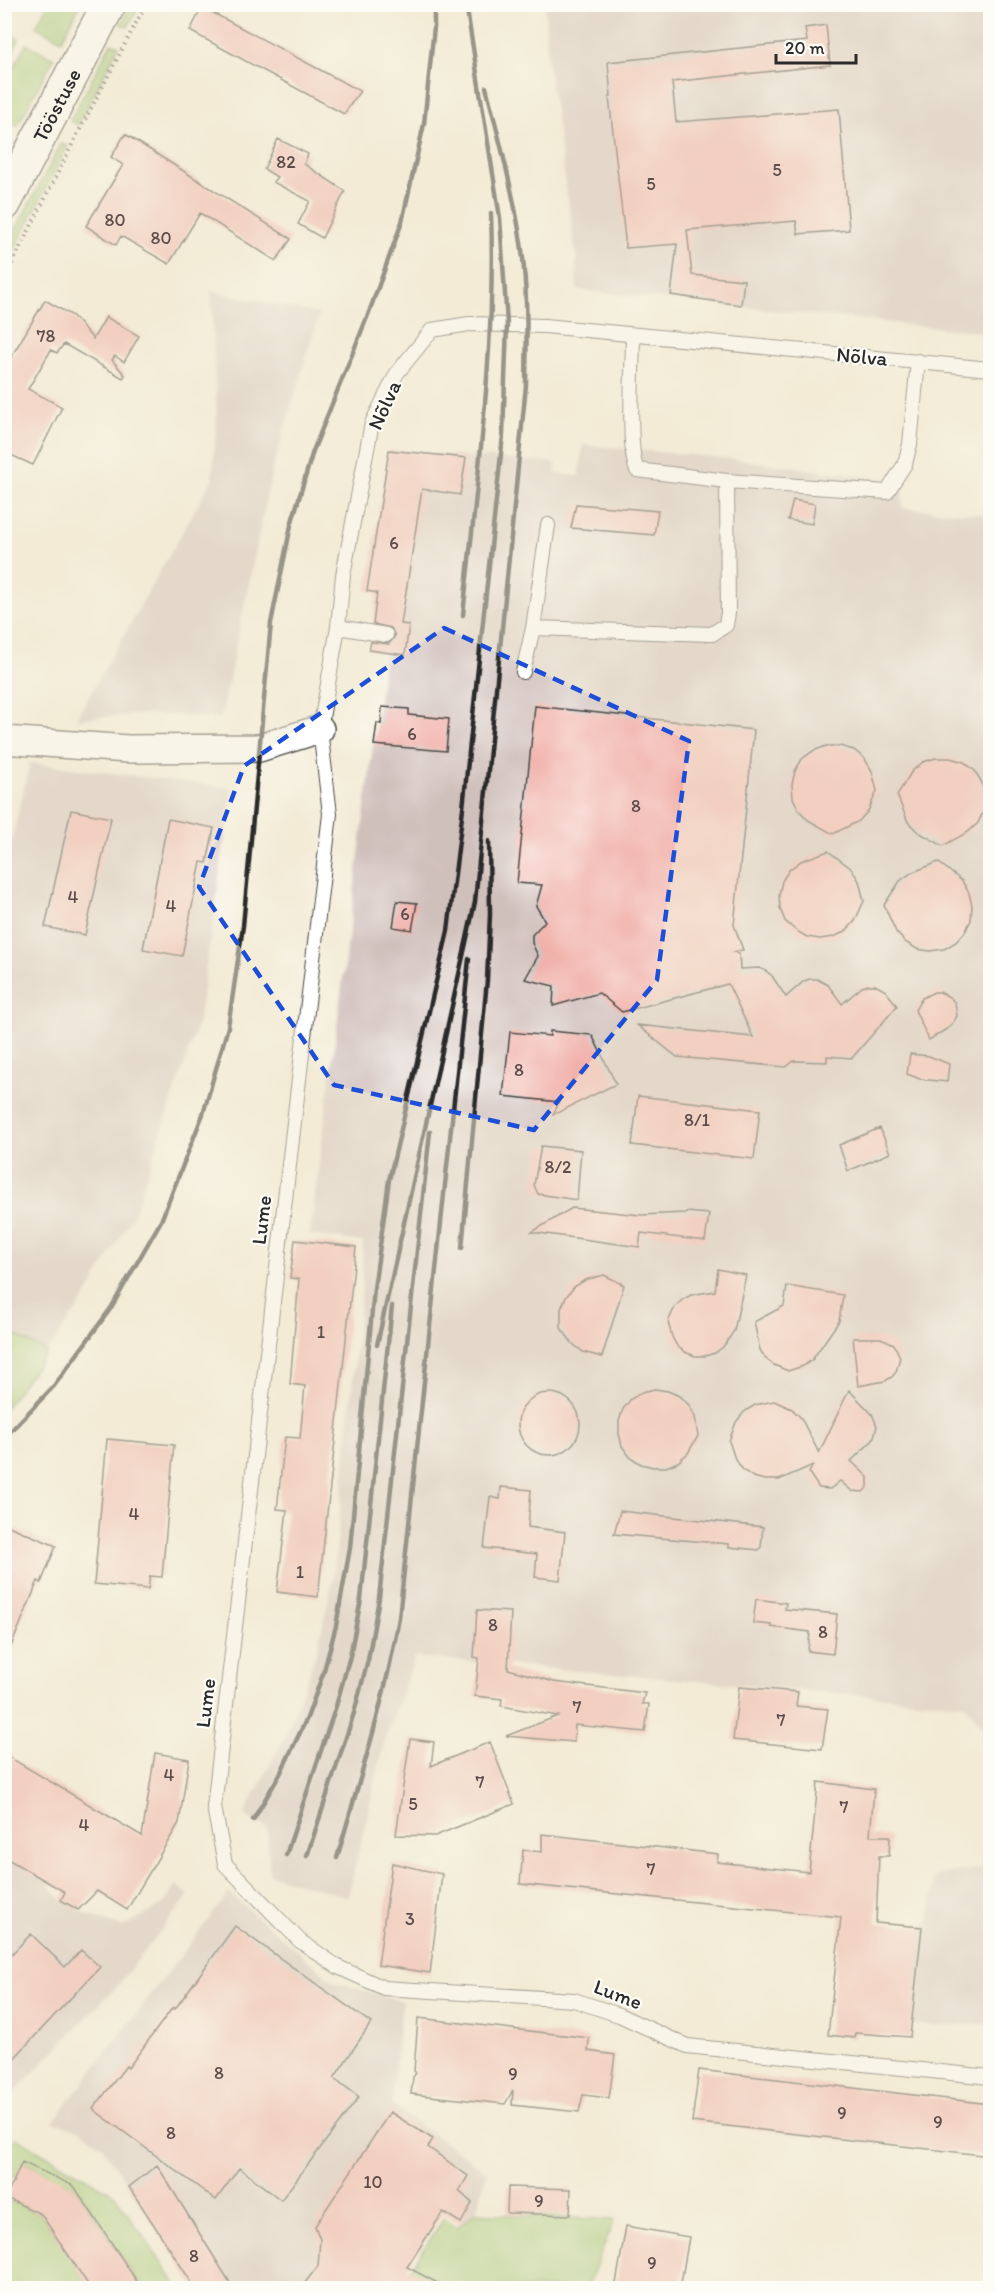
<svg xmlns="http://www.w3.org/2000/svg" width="995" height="2293" viewBox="0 0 995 2293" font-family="Itim,sans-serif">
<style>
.industrial{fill:#d0c0bc}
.green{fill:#a0c874;stroke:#667a50;stroke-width:1.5}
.building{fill:#f1aea7}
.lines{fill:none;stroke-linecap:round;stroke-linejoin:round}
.service-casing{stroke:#494845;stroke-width:16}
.minor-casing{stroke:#494845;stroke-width:30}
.tertiary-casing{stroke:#494845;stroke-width:36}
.path{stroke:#494845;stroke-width:4;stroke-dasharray:1.5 4.5;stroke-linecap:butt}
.service{stroke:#fff;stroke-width:14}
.minor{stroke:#fff;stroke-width:27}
.tertiary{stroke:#fff;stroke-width:33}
.rail{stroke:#2b2b2b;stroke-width:4.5}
.marked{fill:none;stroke:#1d4ed8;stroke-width:4.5;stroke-dasharray:12 8;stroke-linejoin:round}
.labels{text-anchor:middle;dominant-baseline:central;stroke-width:4.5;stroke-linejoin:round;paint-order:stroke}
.number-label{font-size:18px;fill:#5c4c4a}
.street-label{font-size:21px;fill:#2b2b2b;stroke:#fdfcf7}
</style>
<rect width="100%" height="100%" fill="#fdfcf7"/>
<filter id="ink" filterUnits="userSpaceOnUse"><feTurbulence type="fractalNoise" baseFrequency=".0167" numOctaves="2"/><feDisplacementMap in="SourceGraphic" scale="12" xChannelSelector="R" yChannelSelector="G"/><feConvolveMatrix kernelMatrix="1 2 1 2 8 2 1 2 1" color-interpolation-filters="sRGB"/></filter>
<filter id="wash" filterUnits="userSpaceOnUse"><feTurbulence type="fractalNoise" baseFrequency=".008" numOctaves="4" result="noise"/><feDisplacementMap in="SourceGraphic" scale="24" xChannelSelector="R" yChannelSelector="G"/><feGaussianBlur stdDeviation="1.35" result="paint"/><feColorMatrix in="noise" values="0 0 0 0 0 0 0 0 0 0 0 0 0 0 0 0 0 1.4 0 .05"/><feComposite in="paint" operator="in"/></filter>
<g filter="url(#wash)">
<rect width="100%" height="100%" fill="#f3ebd6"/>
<!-- industrial -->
<path class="industrial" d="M545,5H990V303L988,333L577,290L576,257L547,56Z
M211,291L319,314L272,471L221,718L147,714L76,719L212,480L217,415Z
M583,445L736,459L903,482L902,508L990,515V1736L965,1704L415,1657L385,1739L348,1897L270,1875L267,1828L244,1815L285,1736L307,1680L317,1650L334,1574L362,1284L363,1242L310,1235L385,653L369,650L375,610L386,594L367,591L389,450L556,463V473L579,476Z
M30,763L232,788L198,1023L135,1211L87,1295L47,1352L5,1330L4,860H7Z
M990,1790V2024L935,2026L911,2025L922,1927L929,1921L935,1875L983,1868Z
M4,1828L61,1900L87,1914L122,1927L164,1904L176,1885L189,1895L118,1985L12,2095L4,2089Z
M229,1893L334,1982L402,2001L391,2105L487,2172L476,2212L461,2223L443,2212L393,2288H196L102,2146L81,2130L53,2122Z"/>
<!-- green -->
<path class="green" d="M48,4L80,5L62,40L36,27Z
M131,4L140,5L128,27L121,24Z
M5,31L19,39L5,67Z
M111,43L119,46L78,125L70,121Z
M26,44L54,58L17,126L5,120V85Z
M61,144L68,146L9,260L5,258V250Z
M5,1330L47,1352L5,1408Z
M16,2138L114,2194L179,2288H142L74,2186L22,2162L15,2178L5,2174L4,2148Z
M4,2198L41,2214L91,2288H5Z
M475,2213L614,2220L587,2288H398L444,2218L457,2227Z"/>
<g id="blocks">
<!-- building -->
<path class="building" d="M202,7L339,80L360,91L344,114L190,31Z
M826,25L830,65L672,82L676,122L839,109L849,230L798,234L796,221L687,230L692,275L744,280L741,305L671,295L677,244L626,248L609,97H611L608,62L807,41L805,28Z
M125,134L291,239L276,261L200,213L169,264L121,236L116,245L86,226L123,165L111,157Z
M278,139L308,154L304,164L345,191L322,238L298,224L310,201L273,182L277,177L264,169Z
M45,300L73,316L93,339L106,317L139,336L124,362L115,356L112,360L125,375L123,378L64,344L57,353L51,350L28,389L62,407L33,465L4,452V369Z
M389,450L466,458L460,495L422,489L401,624L409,625L405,655L369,650L371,642L389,644L395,636L391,628L373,624L377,593L367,591Z
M793,500L815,504L812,524L788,520Z
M576,504L658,511L654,535L571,528Z
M535,706L754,730L734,925L743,950L733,952L739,954L740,969L759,968L766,971L772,976L786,997L804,981L810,979H817L828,985L842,1004L862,987L868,985H875L886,991L897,1006L852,1058L827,1056V1062L794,1061L786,1067L677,1057L637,1025L753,1037L728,984L622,1012L599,993L553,1006L554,986L525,979L538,956L532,943V935L545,921L536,906L542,885L517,883Z
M382,707L409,709V715L449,719L446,751L374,745L377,723L381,724Z
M826,746H840L854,750L865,759L872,771L877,791L868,811L859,821L833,834L808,820L799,810L793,798L792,784L795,771L802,759L813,751Z
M936,758H950L964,762L975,771L982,783L985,796L984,810L978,823L968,832L943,846L918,832L908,822L897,795L912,771L923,762Z
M71,810L111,818L85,935L45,927Z
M168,819L214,828L207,863L201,862L182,956L143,949Z
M828,851L852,869L859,881L864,901L855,921L846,931L834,937L820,939L807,937L795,930L785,921L780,908L779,895L782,881L789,870L801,861Z
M938,862L962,881L969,893L972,906L971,920L965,932L956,942L944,949L930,951L917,949L905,942L896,932L884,905L900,881L911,873Z
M397,901L417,903L412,930L393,927Z
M934,992H940L951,998L955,1003L957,1016L950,1027L929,1040L915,1010L922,998Z
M550,1031L592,1035L616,1084L553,1115L559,1102L503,1096L510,1032L550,1036Z
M910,1054L929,1056L949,1064L947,1082L920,1079L907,1074Z
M638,1096L760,1110L754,1159L632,1145Z
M880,1128L890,1153L848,1171L839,1145Z
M541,1146L581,1150L577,1200L538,1194L534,1185Z
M572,1208L641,1215L685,1213L686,1212L709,1214L705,1241L641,1233L639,1247L532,1232Z
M295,1240L356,1247L318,1597L277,1592L287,1510L277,1509L285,1437L300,1438L305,1386L290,1384L299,1279L290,1278Z
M718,1269L746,1275L734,1331L723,1347L715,1353L705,1356H695L685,1352L677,1346L672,1337L668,1322L675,1307L682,1300L691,1295L715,1291Z
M604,1275L624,1285L602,1357L583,1352L573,1344L561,1328V1309L566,1297L574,1287L585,1280Z
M787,1286L843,1295L839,1321L812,1360L803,1366L788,1371L774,1365L766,1359L760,1350L754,1322L784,1306Z
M853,1338H881L894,1344L900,1357L896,1372L892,1377L885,1381L858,1386Z
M655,1389L668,1391L679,1396L689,1405L695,1417L698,1436L688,1453L678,1462L666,1467H653L641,1464L630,1457L622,1446L619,1434V1421L623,1409L631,1399L642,1392Z
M849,1390L872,1414L877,1426L873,1440L851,1461L868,1477V1487L863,1492L852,1491L840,1481L830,1489L819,1488L809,1473L813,1465L779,1480H765L753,1477L743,1470L735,1459L729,1441L736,1422L744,1412L755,1405L774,1401L792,1409L801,1418L819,1453Z
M518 1424a31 31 0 1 1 62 0a31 31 0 1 1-62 0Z
M107,1439L174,1445L162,1577L150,1576L148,1589L94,1584Z
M501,1487L531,1490L528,1527L565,1532L560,1580L535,1577L537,1554L484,1548L490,1497L500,1499Z
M620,1511L763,1527L761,1547L759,1550L729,1547V1544L614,1534Z
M4,1524L56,1546L41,1583L38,1581L5,1661Z
M756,1599L786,1603L785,1609L837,1614L833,1654L808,1651L810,1632L771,1627V1625L753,1623Z
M477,1610L511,1612L508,1669L554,1682L645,1693L642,1704H649L645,1732L575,1725L574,1742L506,1736L558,1716L501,1706L502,1699L475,1696L479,1658L474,1657Z
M739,1687L798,1692L796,1706L828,1709L822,1749L733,1740Z
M410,1739L434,1742L431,1766L490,1742L514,1804L435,1836L396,1835Z
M155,1753L189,1759L179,1823L127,1910L97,1891L78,1910L61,1900L65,1892L4,1857V1754L142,1836Z
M818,1782L874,1789L870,1836H890L889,1856H879L876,1923L922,1927L910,2037L855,2033L854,2038L828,2035L841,1917L520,1884L523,1850L542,1852V1834L718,1854L717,1862L809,1872Z
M392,1863L442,1874L430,1973L378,1965Z
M235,1926L371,2023L334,2078L359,2097L281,2200L239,2168L216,2200L93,2109L126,2066L128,2068L173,2007L175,2009Z
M31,1934L65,1967L81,1950L100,1967L4,2069V1962Z
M418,2018L589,2038L588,2051L615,2055L609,2098L583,2095L579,2112L512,2105L513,2090L505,2104L411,2094L413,2077L416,2073L414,2071Z
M699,2070L990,2104V2156L692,2122Z
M390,2112L433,2139L428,2147L468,2176L459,2191L472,2203L461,2223L443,2212L407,2267L449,2289H300L318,2266L320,2239L315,2226Z
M22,2162L74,2186L142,2289H91L41,2214L6,2198Z
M157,2165L234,2289H196L129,2187Z
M508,2187L571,2189L570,2215L507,2213Z
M626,2226L689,2237L680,2289H615Z"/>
</g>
</g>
<g filter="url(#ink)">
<use href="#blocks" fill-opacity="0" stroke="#494845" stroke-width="1.5"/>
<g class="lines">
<!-- service casing -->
<g class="service-casing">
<path id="service" d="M990,369L545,326L469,324L432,330L397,373L372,423L343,575L338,627L320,729L330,814L214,1807L225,1864L300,1941L338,1967L384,1988L574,2000L619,2015L687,2046L990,2077
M727,481L887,492L905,464L910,444L918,361
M338,627L386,635
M533,628L548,525
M523,672L533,628L712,634L726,625L728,613L727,481L637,470C627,450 633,362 633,335"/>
</g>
<!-- minor casing -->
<g class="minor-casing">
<path id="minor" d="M4,740L128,749L259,748L320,729"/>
</g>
<!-- tertiary casing -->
<g class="tertiary-casing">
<g id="tertiary">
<path id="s1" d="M4,204L109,4"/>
</g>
</g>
<!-- path -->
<path class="path" d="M4,280L78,133L146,4
M4,2186L10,2187"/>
<!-- service -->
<use href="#service" class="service"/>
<!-- minor -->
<use href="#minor" class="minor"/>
<!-- tertiary -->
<use href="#tertiary" class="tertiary"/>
<!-- rail -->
<path class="rail" d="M463,615C477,481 496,347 491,213
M462,1248L487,980L490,914L489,841
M377,1345L475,902L526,385C527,334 528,281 519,230C511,182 498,134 486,87
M4,1438L54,1386L111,1308L161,1221L203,1114L228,1027L243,926L271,623L291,525L313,451L368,315L402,222L424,124L434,27V4
M253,1820L280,1774L307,1718L323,1674L336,1626L350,1548L374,1289L389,1180L448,931L463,808L503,435L507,324L500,218L466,4
M286,1855L336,1706L350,1656L361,1599L392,1306
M307,1856L354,1713L368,1660L379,1598L430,1132
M337,1858C360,1778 385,1700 399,1618L469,959"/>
</g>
</g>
<!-- marked area -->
<path d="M0 0H995V2293H0ZM444,628L689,741L657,980L534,1130L334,1085L199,887L244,766Z" fill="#f3ebd6" fill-opacity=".55" fill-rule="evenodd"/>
<path class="marked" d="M444,628L689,741L657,980L534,1130L334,1085L199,887L244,766Z"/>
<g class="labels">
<!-- number labels -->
<g class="number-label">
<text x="286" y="162">82</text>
<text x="777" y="170">5</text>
<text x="651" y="184">5</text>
<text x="115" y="220">80</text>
<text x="161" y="238">80</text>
<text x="46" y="336">78</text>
<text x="394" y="543">6</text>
<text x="412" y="734">6</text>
<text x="636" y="806">8</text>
<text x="73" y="897">4</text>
<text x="171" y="906">4</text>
<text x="405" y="914">6</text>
<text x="519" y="1070">8</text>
<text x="697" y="1120">8/1</text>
<text x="558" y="1167">8/2</text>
<text x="321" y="1332">1</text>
<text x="134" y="1514">4</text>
<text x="300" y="1572">1</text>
<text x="493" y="1625">8</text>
<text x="823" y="1632">8</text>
<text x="577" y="1707">7</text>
<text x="781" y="1720">7</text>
<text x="169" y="1775">4</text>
<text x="480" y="1782">7</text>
<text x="413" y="1804">5</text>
<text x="844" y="1807">7</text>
<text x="84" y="1825">4</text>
<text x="651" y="1869">7</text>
<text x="410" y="1919">3</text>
<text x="219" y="2073">8</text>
<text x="513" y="2074">9</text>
<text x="842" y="2113">9</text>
<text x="938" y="2122">9</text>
<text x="171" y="2133">8</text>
<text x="373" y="2182">10</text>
<text x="539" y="2201">9</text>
<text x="194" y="2256">8</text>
<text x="652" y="2263">9</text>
</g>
<!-- street labels -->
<g class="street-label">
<text stroke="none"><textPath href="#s1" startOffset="112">Tööstuse</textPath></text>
<text transform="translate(862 356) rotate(5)">Nõlva</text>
<text transform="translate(384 405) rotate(-66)">Nõlva</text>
<text transform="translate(261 1220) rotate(-83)">Lume</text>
<text transform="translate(205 1703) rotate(-83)">Lume</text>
<text transform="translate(618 1994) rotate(21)">Lume</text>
</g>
</g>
<!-- margin -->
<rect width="995" height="2293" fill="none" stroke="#fdfcf7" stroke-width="24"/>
<!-- scale -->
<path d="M776 54v9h80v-9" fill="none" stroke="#2b2b2b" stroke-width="3"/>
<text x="785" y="54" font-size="18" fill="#2b2b2b" stroke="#fdfcf7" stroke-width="4.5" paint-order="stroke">20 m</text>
</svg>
